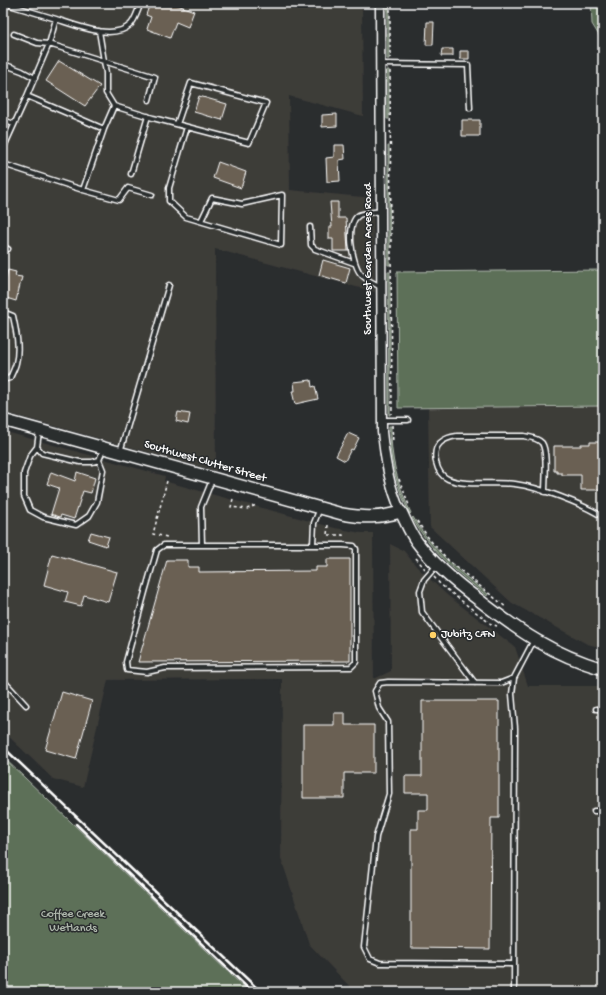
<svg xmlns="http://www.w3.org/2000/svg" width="606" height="995" viewBox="0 0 606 995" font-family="'Gochi Hand',sans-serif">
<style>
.built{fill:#3d3c39}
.green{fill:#5d6f59;stroke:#aeb7ac}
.building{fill:#6a6052;stroke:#fff}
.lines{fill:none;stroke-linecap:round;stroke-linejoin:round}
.lane-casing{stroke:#fff;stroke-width:7}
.street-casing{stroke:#fff;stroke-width:11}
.secondary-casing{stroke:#fff;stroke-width:14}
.path{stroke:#fff;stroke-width:1.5;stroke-dasharray:3 3;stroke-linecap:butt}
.lane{stroke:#2a2d2e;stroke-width:4}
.street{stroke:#2a2d2e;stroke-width:8}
.secondary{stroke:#2a2d2e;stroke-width:11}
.rail{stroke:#fff;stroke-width:2.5}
.poi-dot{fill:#ffd166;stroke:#2a2d2e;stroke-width:1.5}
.labels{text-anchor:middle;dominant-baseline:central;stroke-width:3;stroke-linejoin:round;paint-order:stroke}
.street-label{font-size:12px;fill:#fff;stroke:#2a2d2e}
.poi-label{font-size:12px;fill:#fff;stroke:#2a2d2e;text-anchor:start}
.park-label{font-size:12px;fill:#aeb7ac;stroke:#2a2d2e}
</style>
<rect width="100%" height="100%" fill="#2a2d2e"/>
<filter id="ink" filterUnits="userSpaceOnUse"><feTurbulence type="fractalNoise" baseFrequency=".025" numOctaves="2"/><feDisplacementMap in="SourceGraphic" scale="8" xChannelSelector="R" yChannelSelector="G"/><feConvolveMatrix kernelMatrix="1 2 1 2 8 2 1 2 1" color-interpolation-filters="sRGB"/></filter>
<g filter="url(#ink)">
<!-- built -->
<path class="built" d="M3,3H362L363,116L289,96L290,190L373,198L375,292L215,249L216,471L3,412Z
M603,406V648L587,644L512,603L430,527L428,407Z
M3,431L165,476L164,481L335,528L361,533H373L374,679L391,671L390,544L404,551L417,567L447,595L515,647L528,686H603V992H355L309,944L281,858L282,679L108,680L83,787L53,779L3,731Z"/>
<!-- green -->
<path class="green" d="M591,3H603V42L592,24Z
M387,4H389V59H387Z
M387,70H389V119H387Z
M388,146H389L390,265H388Z
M603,270V406L398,408L397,272Z
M388,272H390V415H389Z
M389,426H391C390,457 398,486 411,513L410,514C396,486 389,458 389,426Z
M413,517C433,551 458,571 488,594L487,596C455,571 432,553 412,518Z
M3,757L249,992H3Z"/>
<!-- building -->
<path class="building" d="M150,3H172L194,11L188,27L176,22L170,38L147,29L151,17L146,15Z
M427,22H434L433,45H426Z
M442,49H453V56H441Z
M460,51H469V59H460Z
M59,61L100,86L85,106L46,81Z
M199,96L227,104L222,120L194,112Z
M337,114V126L322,127V115Z
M462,120H480V136H462Z
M334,145H344L345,159L339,160L340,181L327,182L326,158L334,157Z
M218,162L246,172L241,188L213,178Z
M330,202H338V218H346L348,251H333V239H329V227H332Z
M323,260L350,268L346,283L319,275Z
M8,270L16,272L15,276L22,277L16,301L3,297V289Z
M311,380L312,387L315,386L318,399L295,404L292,391H295L294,382Z
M178,412L190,414L188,424L176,421Z
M348,433L359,438L353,450L351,449L345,461L336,456Z
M590,442H603V490H581V475H562V473H557V471H554V446H581V444H590Z
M51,472L75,481L77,472L95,478L91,493L83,491L74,519L61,515L60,517L51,514L59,488L47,484Z
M91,532L109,537L106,546L88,540Z
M52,554L117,572L108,602L84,595L81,606L65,602L68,592L44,585Z
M327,559H350V661L138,662L167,560H188V567H199V572L316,571V567H327Z
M62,692L92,701L76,759L45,750Z
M422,701H499V818H491L490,949L411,948V829H418V810H428V793H405V776H422Z
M334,713H345V725H374V773H344V798H303V725H334Z"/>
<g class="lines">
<!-- lane casing -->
<g class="lane-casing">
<path id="lane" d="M3,3L56,19
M99,31L106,73V93L114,106L153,118L249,143L266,103L191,83L177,124
M14,34L37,43L49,44L155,77L149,100
M3,64L22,71L35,78
M380,64L468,65L470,108
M27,96L104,129
M3,120L14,124
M187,127L169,188V201L186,217L281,245L282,195L242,204L212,198L201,221
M3,149L27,96L49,44L56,19C75,25 113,41 130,25C135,21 138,9 141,3
M3,164L83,190L104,129L114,106
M131,174L148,116
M83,190L119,200L128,188L152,195
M381,211C376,212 363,213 359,215C345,224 352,262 360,273C365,280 374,283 381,287
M310,227L311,245L315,249L354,263
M3,247L8,249
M3,312L13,316C16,330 20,348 16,363C15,368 12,373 10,378L3,380
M382,420H408
M39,432L37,447L30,456L24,473V496L30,510L43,517L76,525L89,516L97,502L103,470L99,460L104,448
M37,447L42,453L80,462H92L99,460
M120,452L169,285
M545,492C545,480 548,452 542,443C538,438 530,437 524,436H457C451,437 445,438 440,443C431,452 436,474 448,479C467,487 494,481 515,484C539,487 583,504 603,517
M202,545H343L354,546L356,549V662L351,667L165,668L147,672L127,670L126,662L145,592L157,550L161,547L164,545H202L201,507L212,480
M313,545L314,523L320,508
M437,565L424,580L420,591L422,612L475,683
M3,680L26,705
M596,709H603
M594,811H603
M514,964L380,963L370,959L364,947L376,837L389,794L388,722L379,708L375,691L380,683L388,682L501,683L514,678
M514,992L515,728L512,694L514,678L534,640"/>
</g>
<!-- street casing -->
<g class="street-casing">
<path id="street" d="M380,3L382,432C385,460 389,486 401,512"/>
</g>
<!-- secondary casing -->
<g class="secondary-casing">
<path id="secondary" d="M3,420L342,514C365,518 379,518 401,512C406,522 410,533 417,542C434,565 456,583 479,600C520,632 552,654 603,669"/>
</g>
<!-- path -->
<path class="path" d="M390,3V58
M390,71L392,414
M392,425L393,442
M399,479L409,505
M167,481L153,534L167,537V539
M233,499L231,507L247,509L256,505
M417,521L430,540L449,561L507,608
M328,525L327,535H343V539
M416,558L425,569
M434,577L440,584L491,624L497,626"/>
<!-- lane -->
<use href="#lane" class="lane"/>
<!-- street -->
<use href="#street" class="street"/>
<!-- secondary -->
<use href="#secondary" class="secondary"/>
<!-- rail -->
<path class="rail" d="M3,747L261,992
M76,824L252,992"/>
</g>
</g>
<!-- markers -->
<circle class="poi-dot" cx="433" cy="635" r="4"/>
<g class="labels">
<!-- street labels -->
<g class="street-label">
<text transform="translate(369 259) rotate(-90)">Southwest Garden Acres Road</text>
<text transform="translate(205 462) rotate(16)">Southwest Clutter Street</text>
</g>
<!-- poi labels -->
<g class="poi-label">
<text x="441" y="635">Jubitz CFN</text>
</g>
<!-- park labels -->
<g class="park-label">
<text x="73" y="915">Coffee Creek<tspan x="73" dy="14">Wetlands</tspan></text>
</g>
</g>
<!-- margin -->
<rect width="606" height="995" fill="none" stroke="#2a2d2e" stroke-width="16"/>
<rect x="8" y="8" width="590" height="979" fill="none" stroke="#fff" stroke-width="1.5" filter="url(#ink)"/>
</svg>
